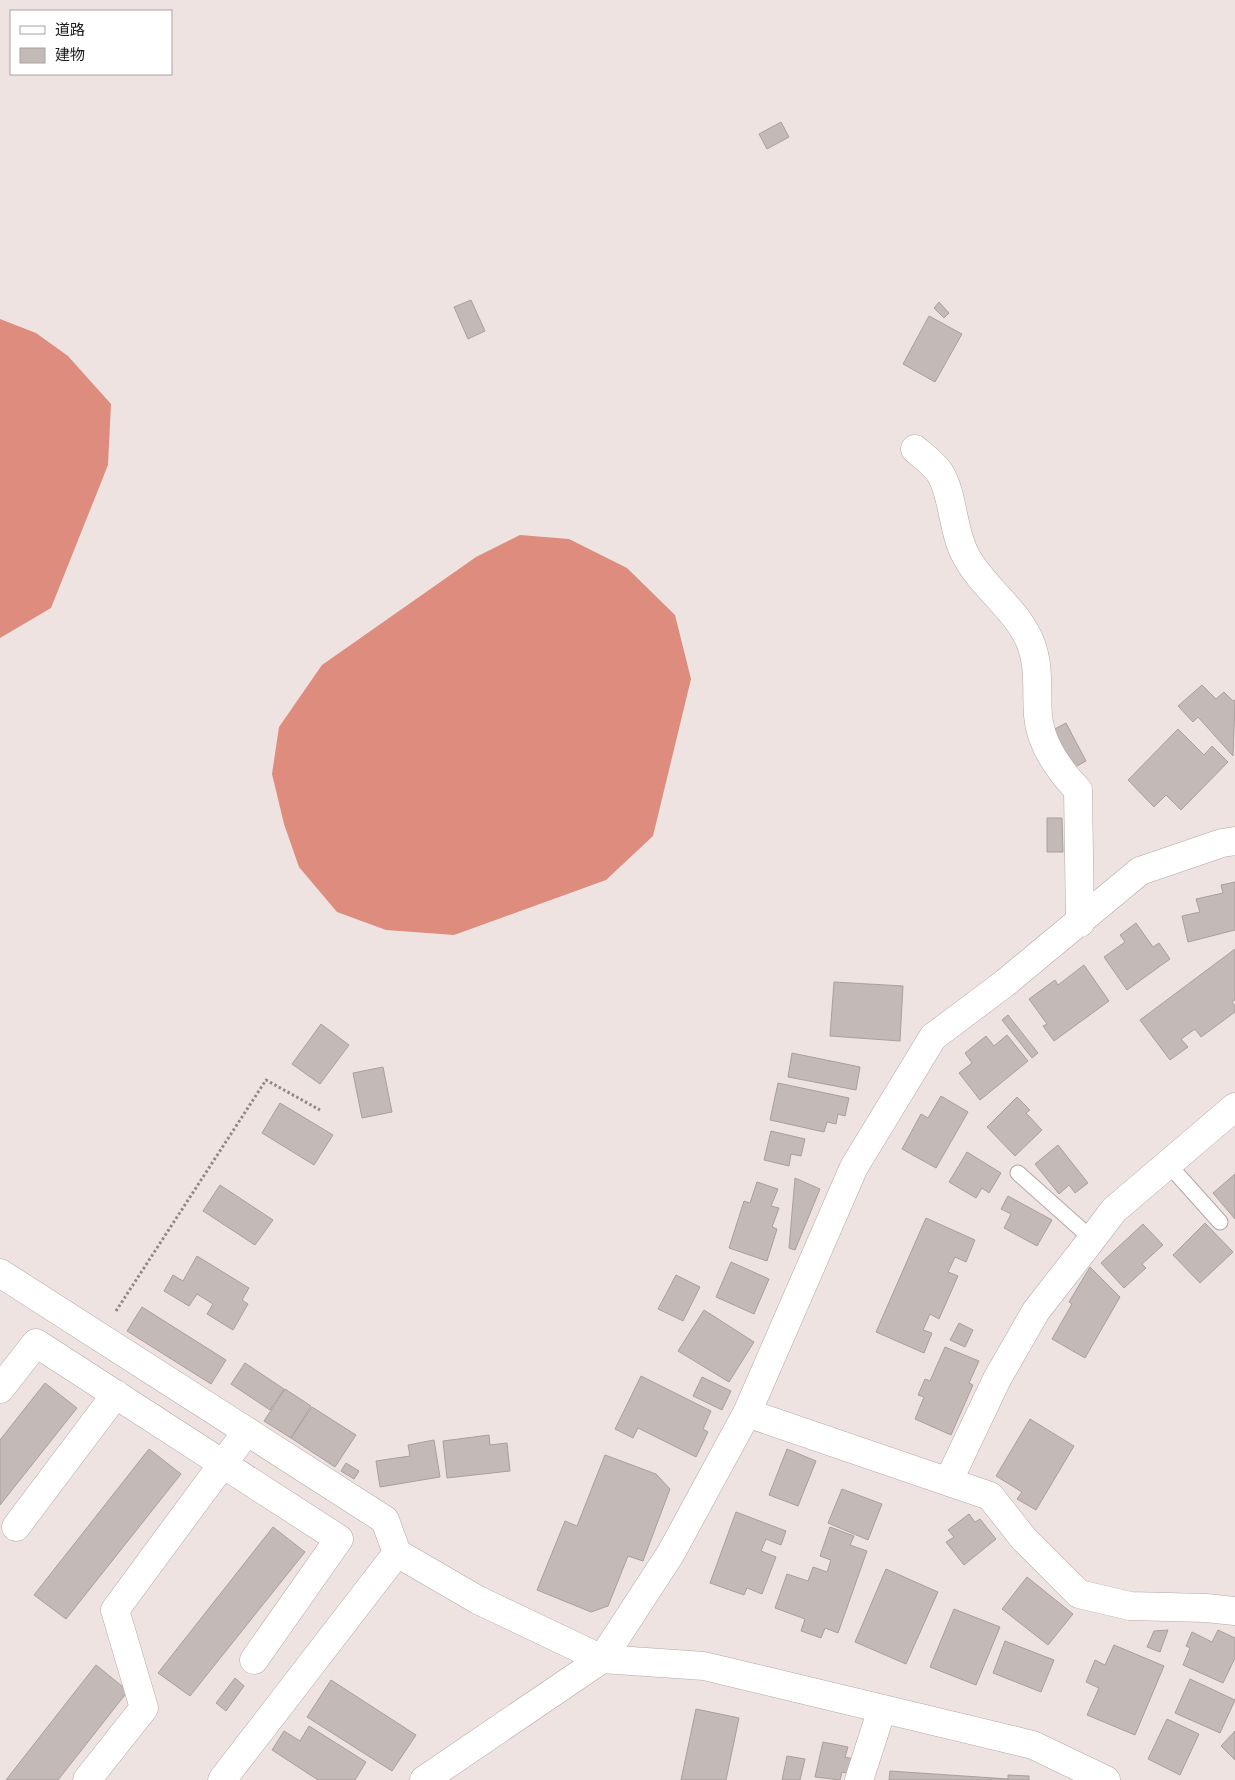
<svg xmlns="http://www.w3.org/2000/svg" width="1235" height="1780" viewBox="0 0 1235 1780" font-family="Lato,'Noto Sans JP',sans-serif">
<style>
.forest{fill:#dd8c7d}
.building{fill:#c3b9b7;stroke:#a99f9d}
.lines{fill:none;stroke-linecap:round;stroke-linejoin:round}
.lane-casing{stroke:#b2a8a6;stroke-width:17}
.street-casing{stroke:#b2a8a6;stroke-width:29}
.secondary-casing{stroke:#b2a8a6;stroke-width:29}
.path{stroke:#8f8886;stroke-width:3;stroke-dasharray:2.5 2.5;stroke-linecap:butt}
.lane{stroke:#fff;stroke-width:15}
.street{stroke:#fff;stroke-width:28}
.secondary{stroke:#fff;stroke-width:28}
</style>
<rect width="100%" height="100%" fill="#eee3e1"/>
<!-- forest -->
<path class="forest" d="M0,319L36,333L68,356L111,404L108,465L51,608L0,638Z
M520,535L569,539L627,568L675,615L691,679L653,836L606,880L454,935L386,930L337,912L299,867L284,824L272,774L279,727L322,665L476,557Z"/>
<!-- building -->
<path class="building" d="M781,122L789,137L767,149L759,134Z
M471,300L485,331L468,339L454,307Z
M939,302L949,313L944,318L934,308Z
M929,316L962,334L935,382L903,364Z
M1202,685L1216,699L1224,692L1233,701L1235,700L1233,756L1198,717L1193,722L1178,706Z
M1066,723L1086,761L1070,770L1051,731Z
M1178,729L1204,755L1212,746L1228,762L1181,810L1166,795L1154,807L1128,780Z
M1047,818H1062L1063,852H1047Z
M1235,882V930L1188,942L1182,916L1200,912L1196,899L1223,893L1221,885Z
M1136,923L1153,947L1159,943L1170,959L1127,990L1104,957L1125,942L1120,935Z
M1235,949V1000L1232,1002L1235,1006V1012L1201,1037L1195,1029L1181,1039L1188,1047L1170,1060L1140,1020Z
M1084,965L1109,1001L1054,1041L1043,1026L1047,1024L1029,999L1055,980L1058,985Z
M834,982L903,986L900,1041L830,1036Z
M1008,1015L1038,1053L1032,1058L1002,1020Z
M321,1024L349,1045L320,1084L292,1064Z
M1007,1035L1028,1061L980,1100L959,1073L972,1063L965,1053L986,1036L994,1046Z
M792,1053L860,1067L856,1090L788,1077Z
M383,1067L392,1112L362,1118L353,1073Z
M778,1083L849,1098L845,1116L838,1114L836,1124L827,1122L824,1132L770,1120Z
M941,1096L968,1112L936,1168L902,1149L921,1114L928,1118Z
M1017,1097L1030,1110L1026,1113L1042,1130L1015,1156L987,1127Z
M280,1103L333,1135L314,1165L262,1133Z
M771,1131L805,1139L801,1156L791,1154L789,1166L764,1160Z
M1058,1145L1088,1183L1075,1193L1069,1185L1059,1194L1035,1164Z
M967,1152L1001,1173L989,1193L982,1188L976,1198L949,1182Z
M1235,1174V1219L1213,1193Z
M795,1178L820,1189L795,1250L789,1248Z
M757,1182L778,1189L771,1206L779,1208L772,1227L777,1229L767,1261L729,1248L744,1201L750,1203Z
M220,1185L273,1220L255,1245L203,1211Z
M1008,1196L1052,1220L1037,1246L1004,1228L1011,1214L1001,1209Z
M926,1218L975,1240L966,1262L955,1257L948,1272L958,1276L939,1319L930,1314L923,1330L932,1333L924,1353L876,1332Z
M1205,1223L1233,1252L1200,1283L1173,1255Z
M1143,1224L1163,1245L1142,1264L1146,1268L1124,1288L1101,1263Z
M197,1256L249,1288L242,1300L248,1304L233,1330L207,1314L213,1304L197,1294L189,1306L164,1291L173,1275L183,1281Z
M731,1262L769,1279L754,1314L716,1297Z
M1090,1267L1120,1297L1085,1358L1052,1339L1072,1304L1069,1302Z
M676,1275L700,1287L683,1321L658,1309Z
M142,1307L226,1360L211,1384L127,1331Z
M704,1310L754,1342L729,1382L678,1351Z
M959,1323L973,1330L965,1347L950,1340Z
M945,1347L979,1361L969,1383L973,1385L951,1435L915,1419L924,1397L918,1395L925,1379L930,1381Z
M245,1363L284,1389L270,1410L231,1384Z
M641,1376L711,1411L703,1429L708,1432L696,1457L638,1428L633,1438L615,1429Z
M702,1377L731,1391L722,1410L693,1396Z
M45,1383L77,1408L0,1505V1440Z
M285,1389L311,1406L291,1438L264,1421Z
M312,1407L356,1435L335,1467L291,1438Z
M1030,1419L1074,1446L1036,1510L1017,1499L1022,1492L996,1476Z
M489,1435L490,1445L507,1443L510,1471L447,1478L443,1441Z
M434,1440L440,1477L380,1487L376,1461L410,1456L408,1445Z
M149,1449L181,1474L66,1619L34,1595Z
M787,1449L816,1461L798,1506L769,1495Z
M605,1455L656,1474L670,1489L643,1561L628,1556L608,1606L591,1612L537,1590L565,1521L577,1526Z
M346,1463L359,1471L354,1479L341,1471Z
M842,1489L882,1504L868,1540L828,1523Z
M736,1512L786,1531L781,1545L766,1539L761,1551L776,1557L762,1594L747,1588L744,1595L710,1583Z
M969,1514L975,1522L980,1519L996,1539L964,1565L946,1542L954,1537L948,1530Z
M273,1527L305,1552L190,1696L158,1673Z
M830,1527L854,1536L850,1545L867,1551L838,1633L825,1628L821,1638L801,1631L805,1619L775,1608L787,1574L808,1581L813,1567L827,1572L831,1560L820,1556Z
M886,1569L938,1592L906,1664L855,1642Z
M1027,1577L1073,1614L1048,1645L1002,1609Z
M954,1609L1000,1627L976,1685L930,1667Z
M1168,1630L1160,1652L1147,1647L1154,1631Z
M1218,1630L1235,1638V1658L1223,1683L1183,1665L1190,1648L1186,1646L1192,1632L1212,1642Z
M1005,1641L1054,1660L1041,1692L993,1673Z
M1114,1645L1164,1666L1135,1735L1087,1715L1099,1688L1086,1682L1095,1660L1105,1665Z
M96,1665L128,1691L58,1780H6Z
M235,1678L244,1686L226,1711L216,1703Z
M1190,1679L1235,1700L1220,1733L1175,1713Z
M331,1680L416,1735L392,1771L307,1717Z
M696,1709L739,1718L726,1780H681Z
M1167,1719L1199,1734L1180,1775L1148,1759Z
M309,1726L366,1762L355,1780H318L272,1750L284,1731L300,1741Z
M1235,1731V1760L1221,1746Z
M823,1742L848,1747L845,1757L853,1759L850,1774L842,1772L840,1780L815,1777Z
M787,1756L805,1759L800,1780H782Z
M890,1771L1008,1779V1775L1029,1776V1780H889Z"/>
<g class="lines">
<!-- lane casing -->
<g class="lane-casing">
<path id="lane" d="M1168,1164L1220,1222
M1018,1173L1092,1239"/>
</g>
<!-- street casing -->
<g class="street-casing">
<path id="street" d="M915,449C923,456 934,464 940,473C954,496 952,531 966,556C983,588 1018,610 1031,644C1040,668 1036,691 1038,715C1040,744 1059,770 1078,790L1080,923
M0,1273L385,1520L397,1553L222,1780
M0,1389L36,1343L339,1539L254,1660
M747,1413L990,1496L1024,1539L1079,1594L1130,1606L1206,1608L1235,1611
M949,1480L997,1379L1036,1311L1092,1239L1114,1210L1235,1107
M16,1527L116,1394
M602,1659L671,1553L747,1413L854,1167L933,1037L1005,983L1140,871L1222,843L1235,841
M87,1780L144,1708L115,1610L247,1431
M859,1780L882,1709"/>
</g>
<!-- secondary casing -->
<g class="secondary-casing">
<path id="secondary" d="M397,1553L478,1600L602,1659L704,1666L1033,1745L1106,1780
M424,1780L602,1659"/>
</g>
<!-- path -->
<path class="path" d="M116,1311L266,1080L320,1110"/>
<!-- lane -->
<use href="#lane" class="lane"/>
<!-- street -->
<use href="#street" class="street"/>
<!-- secondary -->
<use href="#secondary" class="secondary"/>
</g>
<!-- legend -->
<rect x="10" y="10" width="162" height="65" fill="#ffffff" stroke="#a5a3a3"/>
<rect x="20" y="26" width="25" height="8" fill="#ffffff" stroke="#a5a3a3"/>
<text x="55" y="35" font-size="15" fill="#1d1a19">道路</text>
<rect x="20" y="48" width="25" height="15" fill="#c3b9b7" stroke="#a5a3a3"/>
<text x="55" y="60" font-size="15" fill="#1d1a19">建物</text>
</svg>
